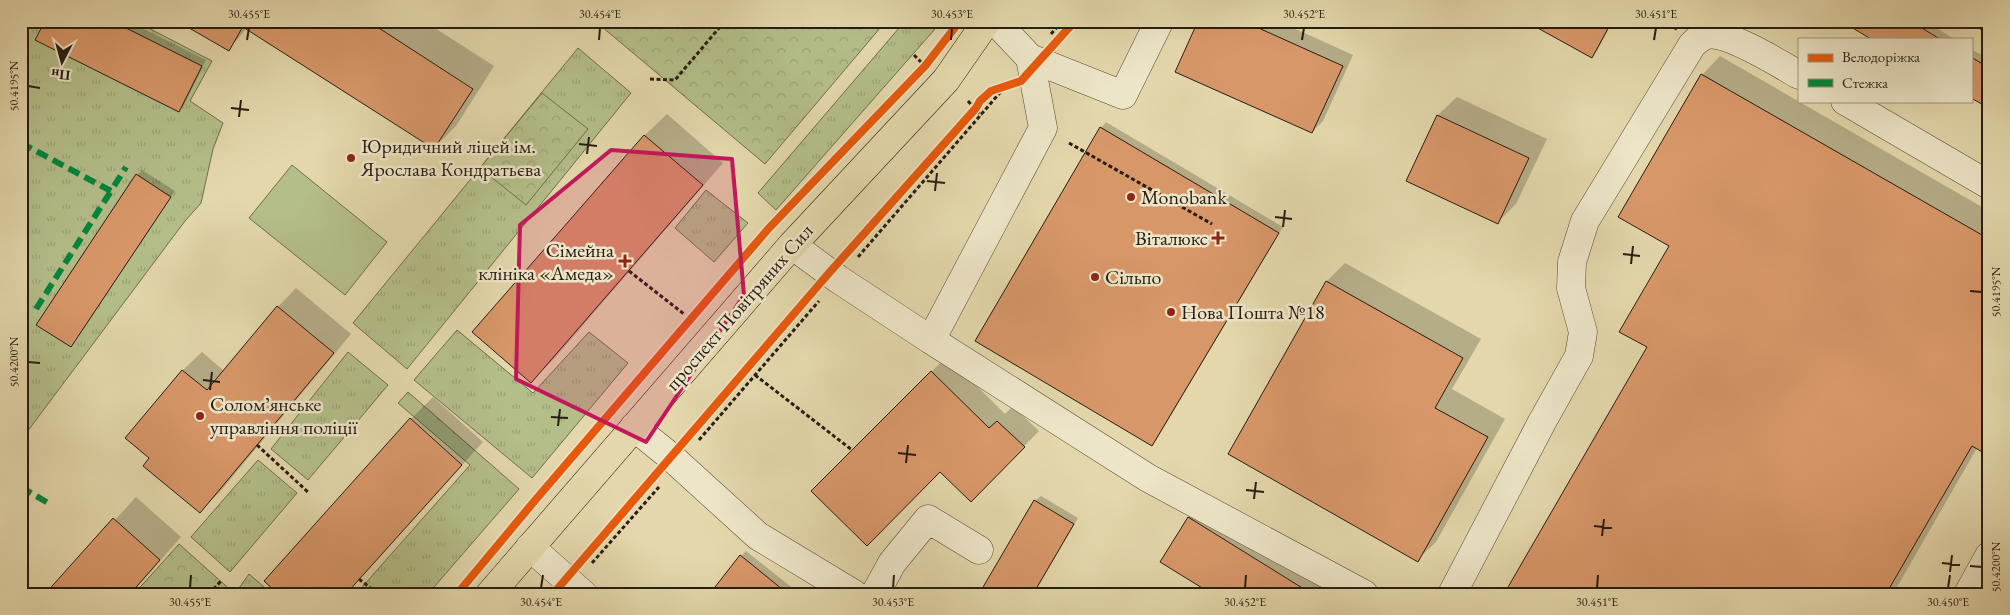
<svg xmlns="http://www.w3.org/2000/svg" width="2010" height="615" viewBox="0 0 2010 615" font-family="'EB Garamond',serif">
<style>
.grass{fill:url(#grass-tufts);stroke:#6e6d4e}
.park{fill:url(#park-crowns);stroke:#6e6d4e}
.garden{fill:#b4be89;stroke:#6e6d4e}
.shadow{fill:#0003}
.building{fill:#d89769;stroke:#281c13}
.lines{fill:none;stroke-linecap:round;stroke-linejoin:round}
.minor-casing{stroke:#574b39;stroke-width:29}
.major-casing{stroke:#281c13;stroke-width:29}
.path{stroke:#281c13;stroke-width:3;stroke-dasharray:4 2.5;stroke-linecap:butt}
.minor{stroke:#ede5c8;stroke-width:28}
.major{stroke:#e3d7ab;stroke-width:28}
.quiet{stroke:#00873e;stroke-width:6;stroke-dasharray:12 6;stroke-linecap:butt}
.cycleway-casing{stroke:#ede5c8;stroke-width:11}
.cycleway{stroke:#e8590c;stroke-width:8}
.marked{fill:#c2185b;fill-opacity:0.2;stroke:#c2185b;stroke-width:4;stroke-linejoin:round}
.ticks{fill:none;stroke:#281c13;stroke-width:2}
.poi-dot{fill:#8f2418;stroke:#ede5c8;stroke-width:2}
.labels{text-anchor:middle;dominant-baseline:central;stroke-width:5;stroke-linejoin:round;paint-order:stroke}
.poi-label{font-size:20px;fill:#281c13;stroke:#ede5c8;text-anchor:start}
.street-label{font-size:20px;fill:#281c13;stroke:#ede5c8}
.neatline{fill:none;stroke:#281c13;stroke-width:2}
.ticks-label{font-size:12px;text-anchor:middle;fill:#281c13}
</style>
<defs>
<pattern id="grass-tufts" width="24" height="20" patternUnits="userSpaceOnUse" patternTransform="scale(1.25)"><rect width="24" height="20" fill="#b4be89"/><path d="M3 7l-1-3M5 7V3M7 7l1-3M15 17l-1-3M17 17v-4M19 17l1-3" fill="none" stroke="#9ba375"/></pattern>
<pattern id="park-crowns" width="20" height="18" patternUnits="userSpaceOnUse" patternTransform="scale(1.25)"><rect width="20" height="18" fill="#b4be89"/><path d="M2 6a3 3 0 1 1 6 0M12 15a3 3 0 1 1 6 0" fill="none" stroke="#9ba375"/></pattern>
</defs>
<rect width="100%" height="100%" fill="#e3d7ab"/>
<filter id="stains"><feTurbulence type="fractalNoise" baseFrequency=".004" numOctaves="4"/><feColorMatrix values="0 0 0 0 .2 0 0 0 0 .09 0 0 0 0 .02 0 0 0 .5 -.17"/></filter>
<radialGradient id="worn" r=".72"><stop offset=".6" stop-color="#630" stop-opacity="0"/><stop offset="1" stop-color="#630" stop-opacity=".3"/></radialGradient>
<!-- grass -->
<path class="grass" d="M21,21H135L212,61L190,101L223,123L213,149L201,203L185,221L21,440Z
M905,21H942L776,210L758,193Z
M578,48L631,93L407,369L353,323Z
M706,190L748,223L714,262L675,228Z
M457,330L533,393L589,332L628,363L532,478L414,380Z
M348,352L388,385L308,480L271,449Z
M408,392L519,489L428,594H356L470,465L398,403Z
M258,460L297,493L230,572L191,537Z
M249,574L272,594H245L239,588Z"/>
<!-- park -->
<path class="park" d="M595,21H886L765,164Z
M542,93L588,129L526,205L480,168Z
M179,544L235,594H134Z"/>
<!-- garden -->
<path class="garden" d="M292,165L387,242L345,295L249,218Z"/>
<!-- shadow -->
<path class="shadow" d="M47,21H128L206,60L184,105L179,111Z
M180,21H424L494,66L456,126L434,148L247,28L229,49Z
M1200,21H1278L1353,55L1323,121L1312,132Z
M1528,21H1613L1597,51L1592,56Z
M1844,21H1925L1954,39H1874Z
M1971,49L1989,59V107L1971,96Z
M1720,56L1989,211V454L1977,448L1893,594H1505L1648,347L1670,246L1702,75Z
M1457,97L1547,139L1516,204L1497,223L1408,180L1438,115Z
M667,114L723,163L553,360L531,381L474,332L645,135Z
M1106,122L1283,227L1157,439L1152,444L1101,128Z
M142,170L175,191L76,340L71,346L137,175Z
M1345,263L1481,339L1452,389L1505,419L1436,542L1417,560L1229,454L1327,281Z
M296,288L351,334L219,493L200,511L151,458L127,438L183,370L202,352L224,371L278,307Z
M947,356L1005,414L1013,406L1039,431L971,500L940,470L813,491Z
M433,397L483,442L346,594L411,419Z
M1041,496L1078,518L1034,594H980L1035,501Z
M136,497L181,537L131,594H47Z
M1208,500L1359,594H1214L1189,518Z
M746,551L799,593L798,594H726L741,556Z"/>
<!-- building -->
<path class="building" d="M45,21H112L202,66L179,112L35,40Z
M177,21H246L229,51Z
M251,21H368L473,89L434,149L246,29Z
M1198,21H1243L1343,66L1312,133L1175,72Z
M1525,21H1612L1592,58Z
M1662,21H1681L1676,30Z
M1841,21H1910L1940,39H1871Z
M1971,57L1989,68V108L1971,98Z
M1701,74L1989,239V456L1972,446L1886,594H1504L1647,347L1619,332L1669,246L1618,217Z
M1437,115L1529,158L1498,224L1406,181Z
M1100,127L1279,233L1152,446L975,341Z
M644,135L703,185L531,383L472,332Z
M136,174L171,197L71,347L36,325Z
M1326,281L1463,358L1435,408L1488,437L1418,562L1228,454Z
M277,306L334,353L200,513L143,466L149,458L125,438L182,370L207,390Z
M931,371L989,428L997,421L1025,447L971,502L940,472L867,546L811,491Z
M410,418L462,465L346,594H278L264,581Z
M1034,500L1074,524L1033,594H979Z
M1188,517L1312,594H1212L1160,562Z
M113,518L160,560L130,594H45Z
M740,555L750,563L788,594H724L715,587Z"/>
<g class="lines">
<!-- minor casing -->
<g class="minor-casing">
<path id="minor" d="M1030,58L1123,95L1159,22
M1845,101L1989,185
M792,245L838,279L931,340L1043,128L1030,58L995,21
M931,340L1148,478L1364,594
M634,427L671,457L758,536L854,594
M530,547L583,594
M875,594L892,563L928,519L979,550
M1452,594L1542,422L1579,356L1583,332L1571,288L1572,262L1585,221L1692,45C1697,40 1700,37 1707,35C1727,31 1780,64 1799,75
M1968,594L1989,556"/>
</g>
<!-- major casing -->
<g class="major-casing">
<path id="major" d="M490,594L792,245L946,80L987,21"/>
</g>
<!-- path -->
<path class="path" d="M1969,21L1989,33
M1051,34L1062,21
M914,55L921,62
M650,79L675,80L725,21
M968,101L981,116
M1069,143L1212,224
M858,257L1004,88
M629,271L684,314
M755,375L852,450
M699,440L819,301
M257,445L309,493
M592,563L659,487
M359,579L378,594
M209,594L221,581"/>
<!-- minor -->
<use href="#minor" class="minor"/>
<!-- major -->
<use href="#major" class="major"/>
<!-- quiet -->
<path class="quiet" d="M21,143L111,191L126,167
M36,309L111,191
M21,487L48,503"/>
<!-- cycleway casing -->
<g class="cycleway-casing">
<path id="cycleway" d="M457,594L537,498L769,228L925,66L960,21
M553,594L829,273L976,108L980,101L991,91L1021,81L1075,21"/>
</g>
<!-- cycleway -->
<use href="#cycleway" class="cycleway"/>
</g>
<!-- marked area -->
<path class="marked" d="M611,150L732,159L744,295L646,442L516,379L520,225Z"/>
<!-- ticks -->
<path class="ticks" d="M247,40L249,28M599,40L600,28M951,40L952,28M1302,40L1304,28M1654,40L1656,28M28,86L40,88M231,108L249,110M239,117L241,100M579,144L597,146M587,154L589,137M927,181L945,183M935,191L937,173M1275,217L1292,219M1283,227L1285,210M1623,254L1640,256M1631,264L1633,246M1970,291L1982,292M28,362L40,363M203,380L220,382M210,390L212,372M551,417L568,418M558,426L560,409M898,453L916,455M906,463L908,445M1246,490L1264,492M1254,499L1256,482M1594,526L1612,528M1602,536L1604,519M1942,563L1960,565M1970,566L1982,567M1950,572L1952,555M190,588L191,575M541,588L543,575M893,588L894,575M1245,588L1246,575M1597,588L1598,575M1948,588L1950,575"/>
<!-- markers -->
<g class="poi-dot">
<circle cx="351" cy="158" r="5"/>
<circle cx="1131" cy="197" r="5"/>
<path d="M1215.5 230.5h5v5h5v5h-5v5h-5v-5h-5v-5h5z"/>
<path d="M622.5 253.5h5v5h5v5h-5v5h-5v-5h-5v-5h5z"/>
<circle cx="1095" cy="277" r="5"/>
<circle cx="1171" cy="312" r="5"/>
<circle cx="200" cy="416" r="5"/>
</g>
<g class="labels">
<!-- poi labels -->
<g class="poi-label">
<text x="361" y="146">Юридичний ліцей ім.<tspan x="361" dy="23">Ярослава Кондратьєва</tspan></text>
<text x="1141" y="197">Monobank</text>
<text x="1208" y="238" text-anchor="end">Віталюкс</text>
<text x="614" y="250" text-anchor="end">Сімейна<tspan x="614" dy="23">клініка «Амеда»</tspan></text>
<text x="1105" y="277">Сільпо</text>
<text x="1181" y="312">Нова Пошта №18</text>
<text x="210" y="404">Соломʼянське<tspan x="210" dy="23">управління поліції</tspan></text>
</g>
<!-- street labels -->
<g class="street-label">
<text transform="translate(739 307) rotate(-49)">проспект Повітряних Сил</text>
</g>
</g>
<!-- margin -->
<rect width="2010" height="615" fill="none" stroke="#e3d7ab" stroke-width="55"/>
<!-- legend -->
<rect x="1798" y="38" width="175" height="65" fill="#ede5c8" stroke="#9e9580"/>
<rect x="1808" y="54" width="25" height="8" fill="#e8590c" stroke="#9e9580"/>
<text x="1842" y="62" font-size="15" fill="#281c13">Велодоріжка</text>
<rect x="1808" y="79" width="25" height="8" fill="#00873e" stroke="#9e9580"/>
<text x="1842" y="88" font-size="15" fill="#281c13">Стежка</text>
<!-- north arrow -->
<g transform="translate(62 62) rotate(186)" stroke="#ede5c8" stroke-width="4" paint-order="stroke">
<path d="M0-4L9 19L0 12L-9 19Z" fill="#281c13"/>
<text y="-8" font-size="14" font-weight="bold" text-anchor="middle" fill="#281c13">Пн</text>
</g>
<rect x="28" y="28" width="1954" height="560" class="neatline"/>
<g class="ticks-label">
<text x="249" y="18">30.455°E</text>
<text x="600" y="18">30.454°E</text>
<text x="952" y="18">30.453°E</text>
<text x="1304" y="18">30.452°E</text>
<text x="1656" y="18">30.451°E</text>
<text transform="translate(14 86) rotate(-90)" y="4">50.4195°N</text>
<text transform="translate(1996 292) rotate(-90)" y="4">50.4195°N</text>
<text transform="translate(14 362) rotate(-90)" y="4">50.4200°N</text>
<text transform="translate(1996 567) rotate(-90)" y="4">50.4200°N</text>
<text x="190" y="606">30.455°E</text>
<text x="541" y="606">30.454°E</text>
<text x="893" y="606">30.453°E</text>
<text x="1245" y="606">30.452°E</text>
<text x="1597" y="606">30.451°E</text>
<text x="1948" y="606">30.450°E</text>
</g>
<rect width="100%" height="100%" filter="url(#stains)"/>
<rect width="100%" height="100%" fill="url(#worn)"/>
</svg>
